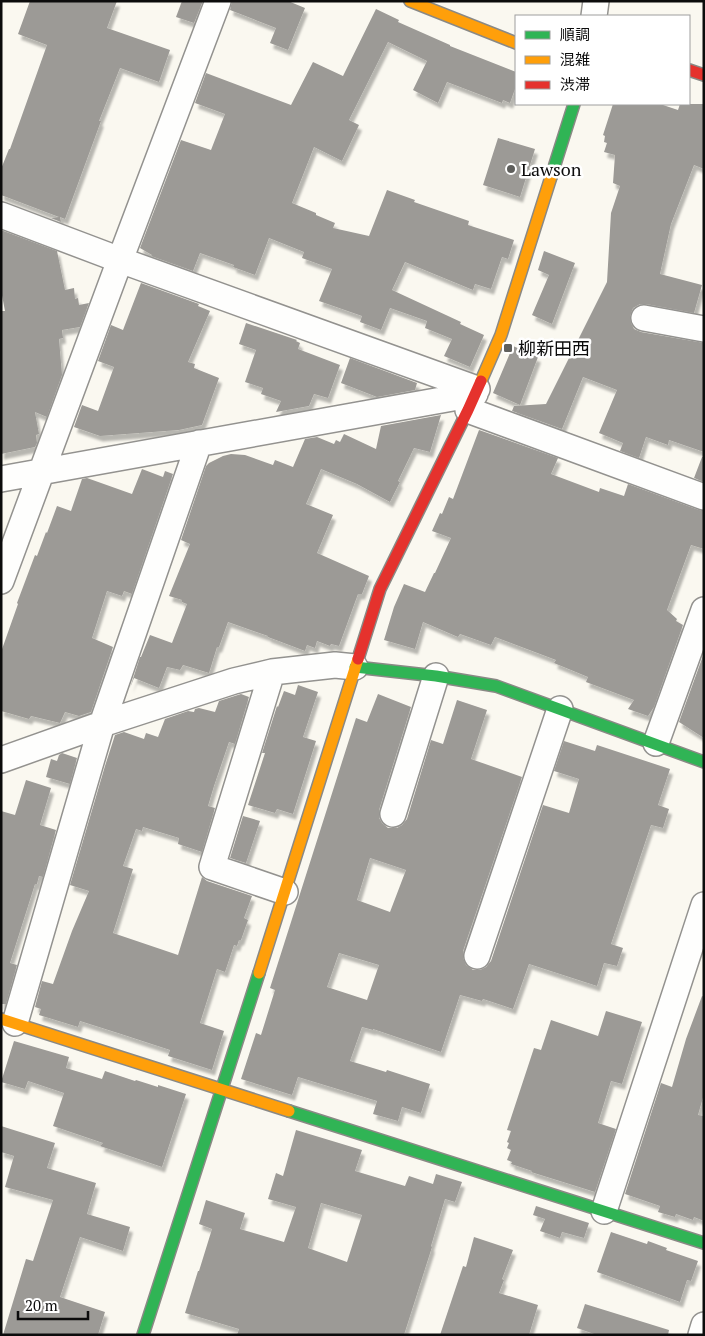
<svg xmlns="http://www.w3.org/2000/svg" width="705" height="1336" viewBox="0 0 705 1336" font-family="'PT Serif','Noto Sans JP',serif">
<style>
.building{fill:#9c9a96;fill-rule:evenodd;filter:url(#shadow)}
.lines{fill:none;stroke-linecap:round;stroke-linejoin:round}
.street-casing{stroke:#93928f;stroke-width:28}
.fast-casing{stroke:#8a8985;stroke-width:14}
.slow-casing{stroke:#8a8985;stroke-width:14}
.jam-casing{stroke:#8a8985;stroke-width:14}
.street{stroke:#fefefd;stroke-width:25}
.fast{stroke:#30b455;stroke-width:11}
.slow{stroke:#ff9f0a;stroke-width:11}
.jam{stroke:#e5322d;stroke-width:11}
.poi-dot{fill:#5f5f5c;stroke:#fff;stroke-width:2}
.labels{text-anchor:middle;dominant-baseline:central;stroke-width:5;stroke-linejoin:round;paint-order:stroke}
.poi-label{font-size:18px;fill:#0c0c0c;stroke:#fff;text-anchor:start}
</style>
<defs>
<filter id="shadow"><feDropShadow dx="3" dy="5.5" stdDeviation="1" flood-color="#0004"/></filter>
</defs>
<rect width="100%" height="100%" fill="#faf8f0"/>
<!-- building -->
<path class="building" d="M30,1H117L107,28L170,50L159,82L120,68L99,121H101L65,219L60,217L61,222L51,218L59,217L1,195V169L9,149H10L47,45L18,34Z
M182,1H203L194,23L176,17Z
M232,1H288L305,8L288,50L270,43L276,28L230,10Z
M376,9L399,20L398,22L450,45V46L516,72V86L510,103L503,100L502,103L447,82L438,103L413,90L427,61L388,42L349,120L359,125L342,161L314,147L292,203L316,213V215L335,223L333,228L369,236L387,190L415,200L414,202L469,221L468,225L514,240L508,259L502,257L491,289L475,284L473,290L405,262L392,290L461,322L460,324L484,335L470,367L444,356L452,339L425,328L427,321L390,308L381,330L360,322L362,316L319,301L332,269L302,258L304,252L269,238L255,275L233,267L234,265L200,253L193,271L151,256L152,255L140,248L181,140L211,150L225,114L195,103L206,73L291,105L313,62L343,76Z
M613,104H660L678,110L680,104H704V169L694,165L671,224L660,274L702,285L694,313L646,304H640L633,308L630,316L631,323L634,329L641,332L704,343V452L669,440L668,445L646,437L639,458L620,451L623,443L599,433L617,390L583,377L562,429L512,411L514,406L546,404L607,282L611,213L620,186L613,183L615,155L604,152L607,143L604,142L605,136L603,135Z
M498,138L535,149L520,197L483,185Z
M1,230L57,251L65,290L74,288L75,299L78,298L79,305L89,303L80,327L62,330L63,338L59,339L62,375L47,417L35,412L39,434L36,435L37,443L35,447L1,454V311H5L1,290Z
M544,251L575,263L552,324L532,315L549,275L538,270Z
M141,283L199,304L198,306L210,311L188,362L195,364L194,368L219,378L202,425L179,430L100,436L74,427L82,405L98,411L114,367L98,361L111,325L123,330Z
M246,323L297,340L296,341L300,343L298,349L340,365L328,398L314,394L309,406L276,412L281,401L261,394L263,388L245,382L256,350L239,344Z
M513,346L538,357L520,405L493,393Z
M350,358L417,383L415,390L377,397L341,383Z
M441,415L430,452L414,448L398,481L400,482L390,502L357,484L321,469L306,504L333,515L317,553L369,576L362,594H358L339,646L331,644L330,646L317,641L315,648L307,645L305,651L268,637V636L228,622L219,647H217L209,673L183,665L180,670L167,667L159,688L134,678L130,688L140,657H141L150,635L172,643L187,604L182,602V600L169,596L190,544L181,540L206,466L209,463L223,456L231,454L245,455L273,465L275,460L293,467L305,439L317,437L334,444L336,440L340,442L344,434L376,449L381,426Z
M479,430L558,458L551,474L599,492L600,488L624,496L628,484L699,510L704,511V549L691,545L667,610L677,619L676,621L683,625L654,707L648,716L628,709L634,700L586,682L588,677L554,663L556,660L495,637L491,645L460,634L458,637L423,622L415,649L384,640L394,607L404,584L425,592L434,573H435L451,538L432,531L440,513L442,514L449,497L453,499Z
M702,457H704V482L694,478Z
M142,469L163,477L165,471L173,474L132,594L124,591L122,596L107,591L92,638L113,647L91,712L79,716L65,712L60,723L31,716L29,719L1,711V652L18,604L17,603L35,555L37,556L46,532L47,533L57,506L71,511L82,479L87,478L132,494Z
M704,653V738L679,722Z
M298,685L318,692L303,737L316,741L293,814L277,809L275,813L248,805L265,753H262L277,706L278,707L284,691L295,695Z
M241,694L249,697L235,744L229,742L214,786L208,806L215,808L202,852L178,844L179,838L143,827L142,831L136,829L123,866L133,869L113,933L178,955L202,877L207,881L252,896L244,918L248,920L241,940H239L237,946L234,945L225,972L217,969L200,1023L224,1031L212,1070L168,1056L170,1050L121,1034L80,1021L78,1027L39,1015L41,1009L35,1007L42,981L53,984L72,931L89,891L70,885L105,766L115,735L124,732L144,739L146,733L158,737L165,719L188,711L194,712L195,709L199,708L215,712L219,701Z
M378,694L411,707L379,810V818L382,823L388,828H397L402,825L407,819L431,740L443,744L457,700L487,710L471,759L522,777L463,951V958L466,965L473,970H480L486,967L491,961L543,805L569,813L579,779L554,771L564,741L595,751L597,745L670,769L658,805L669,809L663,828L651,825L611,944L623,948L617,966L604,963L597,986L529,964L513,1009L483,999L482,1001L460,995L441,1052L373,1029V1030L362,1027L350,1061L386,1072L387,1070L430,1084L421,1113L402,1107L398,1121L373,1114L377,1101L298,1077L292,1095L241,1079L256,1033L261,1035L275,990L270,988L356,718L367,722ZM370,858L406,870L390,912L357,900ZM339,953L379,965L367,1000L327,987Z
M62,753L77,758L70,784L46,777L51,759L57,761L59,755Z
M26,780L51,788L40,825L56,830L43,877L39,876L37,884H35L10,963L17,965L6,1004H1V811L15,815Z
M243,816L260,821L246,863L230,858Z
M702,996L704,997V1094L698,1115L704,1116V1221L694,1217L693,1220L676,1214L675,1217L658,1212L660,1206L625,1194L661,1083L672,1087L686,1039Z
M606,1011L642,1022L622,1084L611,1081L598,1123L616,1129L595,1192L531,1172L532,1171L511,1164L512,1162L507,1160L511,1150L507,1148L509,1143L507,1142L511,1131L507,1130L534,1048L541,1050L551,1020L598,1036Z
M14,1041L69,1057L66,1068L102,1079L105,1071L135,1081L136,1080L158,1087V1085L186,1094L162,1167L100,1146L103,1143L53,1126L64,1093L28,1081L25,1089L1,1082Z
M1,1126L55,1143L47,1168L96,1183L87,1214L130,1227L123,1251L80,1237L60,1297L105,1312L98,1335H3L26,1259L33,1261L53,1200L5,1187L14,1156L1,1152Z
M296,1130L362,1150L355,1171L405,1186L409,1176L433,1184L436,1174L462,1182L455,1202L445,1199L431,1246L432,1247L404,1335H237L239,1329L185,1313L198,1271H199L212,1229L199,1224L206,1200L245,1213L240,1229L284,1242L296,1207L268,1199L276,1173L283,1176ZM321,1203L362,1215L347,1262L308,1248Z
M536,1206L589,1223L584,1238L562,1232L560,1238L540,1231L545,1219L533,1215Z
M611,1232L647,1244L648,1241L667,1248L666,1250L698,1261L691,1281L687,1280L680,1302L597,1272Z
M474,1237L513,1250L502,1279L504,1280L499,1293L538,1305L529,1335H440L463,1266L466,1267Z
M585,1304L669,1330L668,1335H597L577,1328Z"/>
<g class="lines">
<!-- street casing -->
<g class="street-casing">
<path id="street" d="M594,16L596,1
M1,215L120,260L477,389
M644,318L704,329
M468,410L704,497
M1,479L475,394
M1,581L120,260L218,1
M272,672L212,867L285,892
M656,743L704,610
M1,760L102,724L234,681L272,672L335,665L355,667
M393,814L436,676
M477,956L560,709
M15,1023L102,724L199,443
M604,1211L704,905
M701,1335L704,1325"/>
</g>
<!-- fast casing -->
<g class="fast-casing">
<path id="fast" d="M551,177L574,104
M355,667L436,676L496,686L704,762
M289,1111L704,1243
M143,1335L259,973"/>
</g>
<!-- slow casing -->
<g class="slow-casing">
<path id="slow" d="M410,1L516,43
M481,381L501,335L551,177
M259,973L358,659
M1,1019L289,1111"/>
</g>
<!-- jam casing -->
<g class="jam-casing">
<path id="jam" d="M689,70L704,75
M358,659L380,589L468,410L481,381"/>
</g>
<!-- street -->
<use href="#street" class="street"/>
<!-- fast -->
<use href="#fast" class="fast"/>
<!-- slow -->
<use href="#slow" class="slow"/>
<!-- jam -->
<use href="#jam" class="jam"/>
</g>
<!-- markers -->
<g class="poi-dot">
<circle cx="511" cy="169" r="5"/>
<rect x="503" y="343" width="10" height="10" rx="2.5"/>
</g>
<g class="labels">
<!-- poi labels -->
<g class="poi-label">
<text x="521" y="169">Lawson</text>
<text x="518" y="348">柳新田西</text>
</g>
</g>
<!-- border -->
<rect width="705" height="1336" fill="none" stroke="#0c0c0c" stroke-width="5"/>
<!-- legend -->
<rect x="515" y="15" width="175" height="90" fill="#ffffff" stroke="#9e9e9e"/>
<rect x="525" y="31" width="25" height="8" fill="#30b455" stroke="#9e9e9e"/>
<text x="560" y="40" font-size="15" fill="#0c0c0c">順調</text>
<rect x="525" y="56" width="25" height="8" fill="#ff9f0a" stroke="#9e9e9e"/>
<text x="560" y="65" font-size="15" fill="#0c0c0c">混雑</text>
<rect x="525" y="81" width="25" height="8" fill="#e5322d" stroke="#9e9e9e"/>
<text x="560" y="90" font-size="15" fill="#0c0c0c">渋滞</text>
<!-- scale -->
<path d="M18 1311v8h70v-8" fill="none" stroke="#0c0c0c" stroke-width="2.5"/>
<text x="25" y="1311" font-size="15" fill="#0c0c0c" stroke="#ffffff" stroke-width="4" paint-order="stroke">20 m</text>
</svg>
